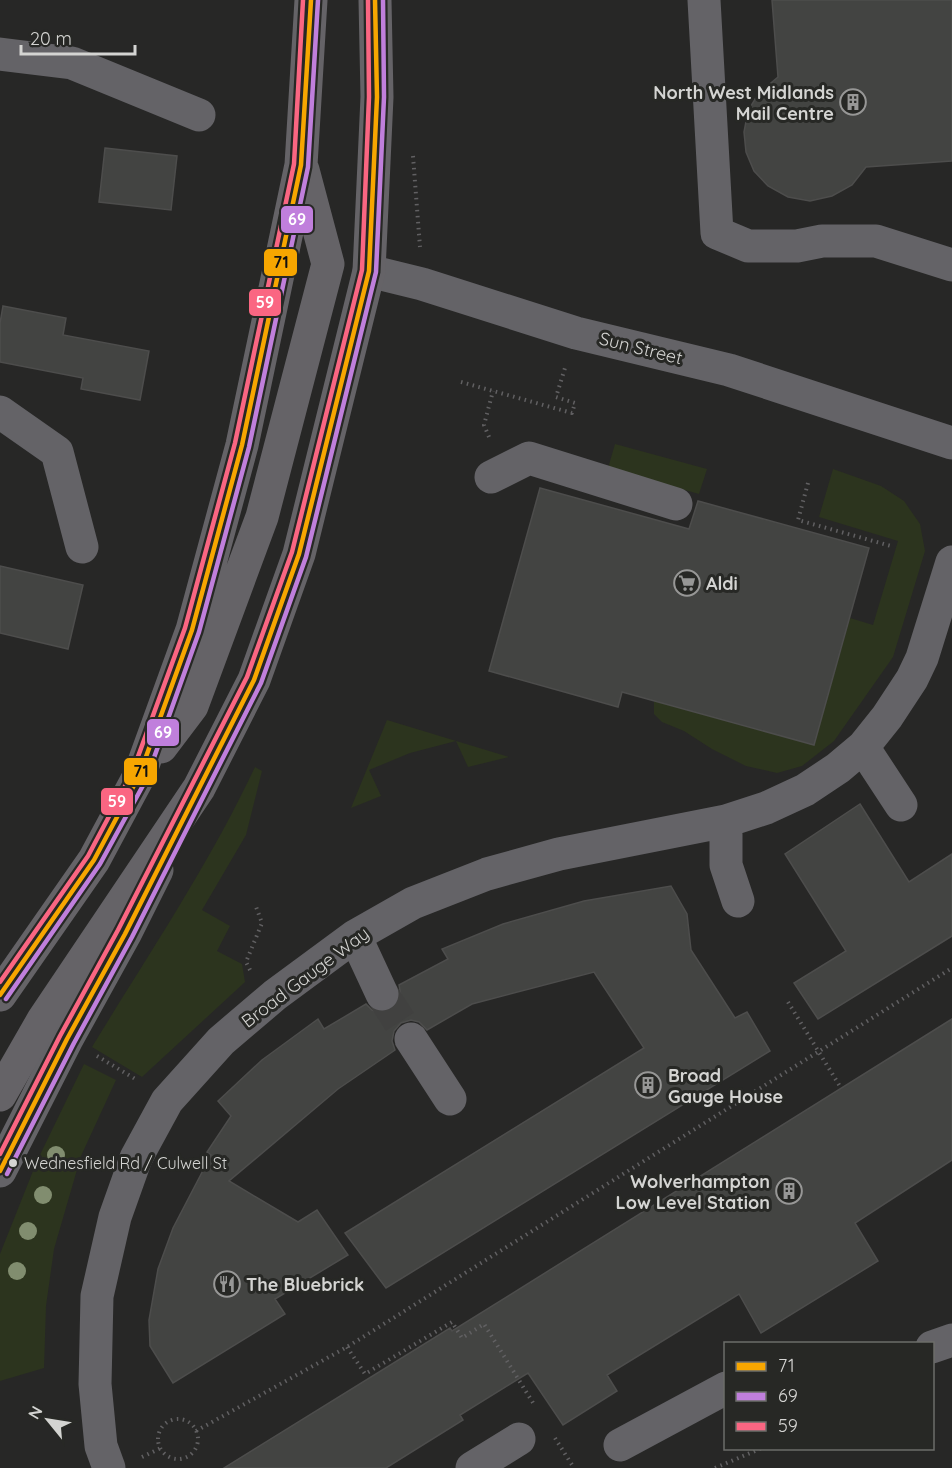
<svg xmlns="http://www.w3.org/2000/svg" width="952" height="1468" viewBox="0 0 952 1468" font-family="Quicksand,sans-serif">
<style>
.green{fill:#2c341e}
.building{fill:#434442;stroke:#4d4d4c;stroke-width:1.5}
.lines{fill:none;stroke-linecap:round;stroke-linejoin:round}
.minor-tunnel{stroke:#414140;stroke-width:33;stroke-dasharray:33 16;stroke-linecap:butt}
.path{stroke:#616062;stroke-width:4;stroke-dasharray:1.5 4.5;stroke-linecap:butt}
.minor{stroke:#646367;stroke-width:33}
.major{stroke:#656367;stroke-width:33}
.path-bridge{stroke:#616062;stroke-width:4;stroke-dasharray:1.5 4.5;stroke-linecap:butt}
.bus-1-casing{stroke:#272825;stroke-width:9}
.bus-2-casing{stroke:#272825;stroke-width:9}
.bus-3-casing{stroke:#272825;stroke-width:9}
.bus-1{stroke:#f7a600;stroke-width:4.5}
.bus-2{stroke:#c07fdc;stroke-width:4.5}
.bus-3{stroke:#fa6682;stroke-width:4.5}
.tree{fill:#818d6f}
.bus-dot{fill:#d4d4d2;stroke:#272825;stroke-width:2}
.labels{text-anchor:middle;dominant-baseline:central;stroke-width:6;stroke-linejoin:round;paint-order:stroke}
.bus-label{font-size:16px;fill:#d4d4d2;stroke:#272825;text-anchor:start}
.poi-label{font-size:18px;font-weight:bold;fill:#d4d4d2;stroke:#272825;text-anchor:start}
.street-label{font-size:18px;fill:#d4d4d2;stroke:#272825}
.line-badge{stroke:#272825;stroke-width:2}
.badge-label{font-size:16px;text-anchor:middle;font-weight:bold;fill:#fff}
.pale-badge-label{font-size:16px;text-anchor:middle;font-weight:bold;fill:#111}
</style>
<rect width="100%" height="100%" fill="#272726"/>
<!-- green -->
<path class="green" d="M615,444L707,469L699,494L608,468Z
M833,469L881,486L904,501L920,524L925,551L893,657L834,741L802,766L777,773L746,766L712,749L684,731L662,722L654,714V701L814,745L850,618L873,625L898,541L819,517Z
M387,720L509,757L468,767L456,741L410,753L369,770L381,796L351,808Z
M255,767L262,771L246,835L202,910L230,926L217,951L242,964L245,982L142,1077L92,1047C148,955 209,865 255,767Z
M84,1064L116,1080L81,1156L54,1249L46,1306L44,1368L0,1381V1254L37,1161Z"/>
<!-- building -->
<path class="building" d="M772,0H952V161L866,167L852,185L832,196L810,201L788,197L768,186L754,171L746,152L744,132L748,111L758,94L778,77Z
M105,148L177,156L171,210L99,202Z
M3,306L66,318L63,335L149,351L140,400L81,389L83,378L0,362V323Z
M540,488L689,529L698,501L869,548L814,745L622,692L618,707L489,671Z
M0,566L83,585L68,649L0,633Z
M860,804L909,882L952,854V936L818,1019L794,983L846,951L785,854Z
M671,886L687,914L691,950L735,1018L747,1012L770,1051L386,1288L345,1233L644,1048L594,972L472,1004L427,1030L419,1022L411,1020L401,1023L394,1031L392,1041L395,1050L338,1089L229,1181L298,1222L317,1210L348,1255L275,1299L285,1314L173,1383L150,1346L149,1320L158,1269L173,1228L211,1155L207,1152L231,1116L218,1101L262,1060L318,1019L324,1029L366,1004L372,1010L380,1013L390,1011L397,1005L401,996L399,985L448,959L442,949L503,924L584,901Z
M952,1019V1160L855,1223L878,1261L761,1333L739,1294L607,1375L617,1391L563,1425L528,1373L460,1415L463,1420L386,1468H224L450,1328L452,1331Z"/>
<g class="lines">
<!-- minor-tunnel -->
<path class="minor-tunnel" d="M382,994L411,1039"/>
<!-- path -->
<path class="path" d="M413,156L420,247
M461,382L572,413L575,403L556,397L565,368
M489,437L484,425L493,391
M808,483L798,520L891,546
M250,970L246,962L262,923L255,904
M97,1056L137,1080
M347,1347L365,1374L452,1322L462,1338L484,1324L535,1406
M158 1439a20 20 0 1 1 40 0a20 20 0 1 1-40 0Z
M196,1431L347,1347L952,968
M555,1438L574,1468
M142,1457L161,1448
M715,1468L762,1448"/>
<!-- minor -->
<path class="minor" d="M704,0L717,233L748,246H797L822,241H876L952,265
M0,54L72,63L199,115
M369,271L422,284L576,333L729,370L952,443
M0,412L57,452L82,547
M491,477L529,458L676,504
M863,747L901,805
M726,821V865L738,901
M355,936L382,994
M411,1039L450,1099
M0,1171L67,1039L125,934L157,870
M932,1347L952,1340
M620,1445L726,1388
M109,1468L101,1446L95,1384L97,1296L115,1217L136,1158L167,1101L221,1041L275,995L355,936L413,903L487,874L559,854L726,821L766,808L805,790L838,768L863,747L887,717L912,679L922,658L952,562
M472,1468L519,1439"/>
<!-- major -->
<path class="major" d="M161,747L192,706L262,517L328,264L303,170
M0,995L94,860L139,776L192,630L242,445L301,165L311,0
M0,1095L43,1020L199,788L254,680L299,554L369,271L377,97L375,0"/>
<!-- path-bridge -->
<path class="path-bridge" d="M788,1002L841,1088"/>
<!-- bus-1 casing -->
<g class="bus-1-casing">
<path id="bus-1" d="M0,995L94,860L139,776L192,630L242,445L301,165L311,0
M0,1171L67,1039L125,934L254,680L299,554L369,271L377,97L375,0"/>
</g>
<!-- bus-2 casing -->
<g class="bus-2-casing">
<path id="bus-2" d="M6,999L100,864L146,780L199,632L249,447L308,167L318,0
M7,1174L74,1043L132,937L261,683L306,557L376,272L384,97L383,0"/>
</g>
<!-- bus-3 casing -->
<g class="bus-3-casing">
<path id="bus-3" d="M0,982L88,856L132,773L185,628L235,443L294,164L303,0
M0,1154L60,1036L118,930L247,677L292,552L362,270L369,97L368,0"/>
</g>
<!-- bus-1 -->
<use href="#bus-1" class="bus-1"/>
<!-- bus-2 -->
<use href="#bus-2" class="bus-2"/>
<!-- bus-3 -->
<use href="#bus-3" class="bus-3"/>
</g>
<!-- trees -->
<g class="tree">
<circle cx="56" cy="1155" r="9"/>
<circle cx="43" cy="1195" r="9"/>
<circle cx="28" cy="1231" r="9"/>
<circle cx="17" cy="1271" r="9"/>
</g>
<!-- icons -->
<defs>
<g id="building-ring" transform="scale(1.35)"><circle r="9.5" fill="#272825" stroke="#979796" stroke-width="1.5"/><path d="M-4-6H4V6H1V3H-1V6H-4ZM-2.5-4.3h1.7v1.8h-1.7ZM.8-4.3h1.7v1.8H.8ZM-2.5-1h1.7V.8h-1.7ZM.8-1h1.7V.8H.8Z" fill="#979796"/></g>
<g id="supermarket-ring" transform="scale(1.35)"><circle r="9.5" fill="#272825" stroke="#979796" stroke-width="1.5"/><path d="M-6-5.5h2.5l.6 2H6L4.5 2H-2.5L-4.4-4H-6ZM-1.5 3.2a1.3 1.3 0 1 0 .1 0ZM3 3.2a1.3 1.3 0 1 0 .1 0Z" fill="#979796"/></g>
<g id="restaurant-ring" transform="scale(1.35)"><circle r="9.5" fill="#272825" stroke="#979796" stroke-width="1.5"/><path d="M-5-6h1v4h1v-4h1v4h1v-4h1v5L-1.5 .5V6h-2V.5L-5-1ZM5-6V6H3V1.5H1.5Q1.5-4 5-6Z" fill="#979796"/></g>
</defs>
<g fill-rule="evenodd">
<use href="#building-ring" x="853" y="102"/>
<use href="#supermarket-ring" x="687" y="583"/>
<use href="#building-ring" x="648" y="1085"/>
<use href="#building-ring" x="789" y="1191"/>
<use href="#restaurant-ring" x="227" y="1284"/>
</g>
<!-- markers -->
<circle class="bus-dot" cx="13" cy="1163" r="5"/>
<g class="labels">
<!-- bus labels -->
<g class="bus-label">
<text x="24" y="1163">Wednesfield Rd / Culwell St</text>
</g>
<!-- poi labels -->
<g class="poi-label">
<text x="834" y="92" text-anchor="end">North West Midlands<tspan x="834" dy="21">Mail Centre</tspan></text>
<text x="706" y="583">Aldi</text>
<text x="668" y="1075">Broad<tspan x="668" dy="21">Gauge House</tspan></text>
<text x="770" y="1181" text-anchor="end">Wolverhampton<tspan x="770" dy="21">Low Level Station</tspan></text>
<text x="246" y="1284">The Bluebrick</text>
</g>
<!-- street labels -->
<g class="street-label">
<text transform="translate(641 348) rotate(14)">Sun Street</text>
<text transform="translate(305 977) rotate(-37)">Broad Gauge Way</text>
</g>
</g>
<g class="line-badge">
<rect x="280" y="205" width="34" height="29" rx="6" fill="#c07fdc"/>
<rect x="263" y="248" width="35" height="29" rx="6" fill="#f7a600"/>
<rect x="248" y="288" width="34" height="29" rx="6" fill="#fa6682"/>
<rect x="146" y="718" width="34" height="29" rx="6" fill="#c07fdc"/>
<rect x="123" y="757" width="35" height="29" rx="6" fill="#f7a600"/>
<rect x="100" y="787" width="34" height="29" rx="6" fill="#fa6682"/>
</g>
<g class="badge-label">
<text x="297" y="225">69</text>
<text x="265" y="308">59</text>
<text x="163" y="738">69</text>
<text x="117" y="807">59</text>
</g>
<g class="pale-badge-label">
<text x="281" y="268">71</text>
<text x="141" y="777">71</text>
</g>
<!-- legend -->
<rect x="724" y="1342" width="210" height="108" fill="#272825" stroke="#6c6d6a" stroke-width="1.5"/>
<rect x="736" y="1362" width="30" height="9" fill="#f7a600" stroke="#6c6d6a" stroke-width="1.5"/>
<text x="778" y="1372" font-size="18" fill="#d4d4d2">71</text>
<rect x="736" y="1392" width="30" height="9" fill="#c07fdc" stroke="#6c6d6a" stroke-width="1.5"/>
<text x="778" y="1402" font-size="18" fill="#d4d4d2">69</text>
<rect x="736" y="1422" width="30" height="9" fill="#fa6682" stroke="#6c6d6a" stroke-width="1.5"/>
<text x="778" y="1432" font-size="18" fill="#d4d4d2">59</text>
<!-- north arrow -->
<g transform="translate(48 1420) rotate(300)" stroke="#272825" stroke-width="4.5" paint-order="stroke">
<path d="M0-4.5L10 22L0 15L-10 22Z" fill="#d4d4d2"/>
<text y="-9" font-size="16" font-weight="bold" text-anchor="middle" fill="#d4d4d2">N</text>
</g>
<!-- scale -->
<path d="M21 45v9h114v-9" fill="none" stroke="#d4d4d2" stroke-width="3"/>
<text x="30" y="45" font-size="18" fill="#d4d4d2" stroke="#272825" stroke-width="4.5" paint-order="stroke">20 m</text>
</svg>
